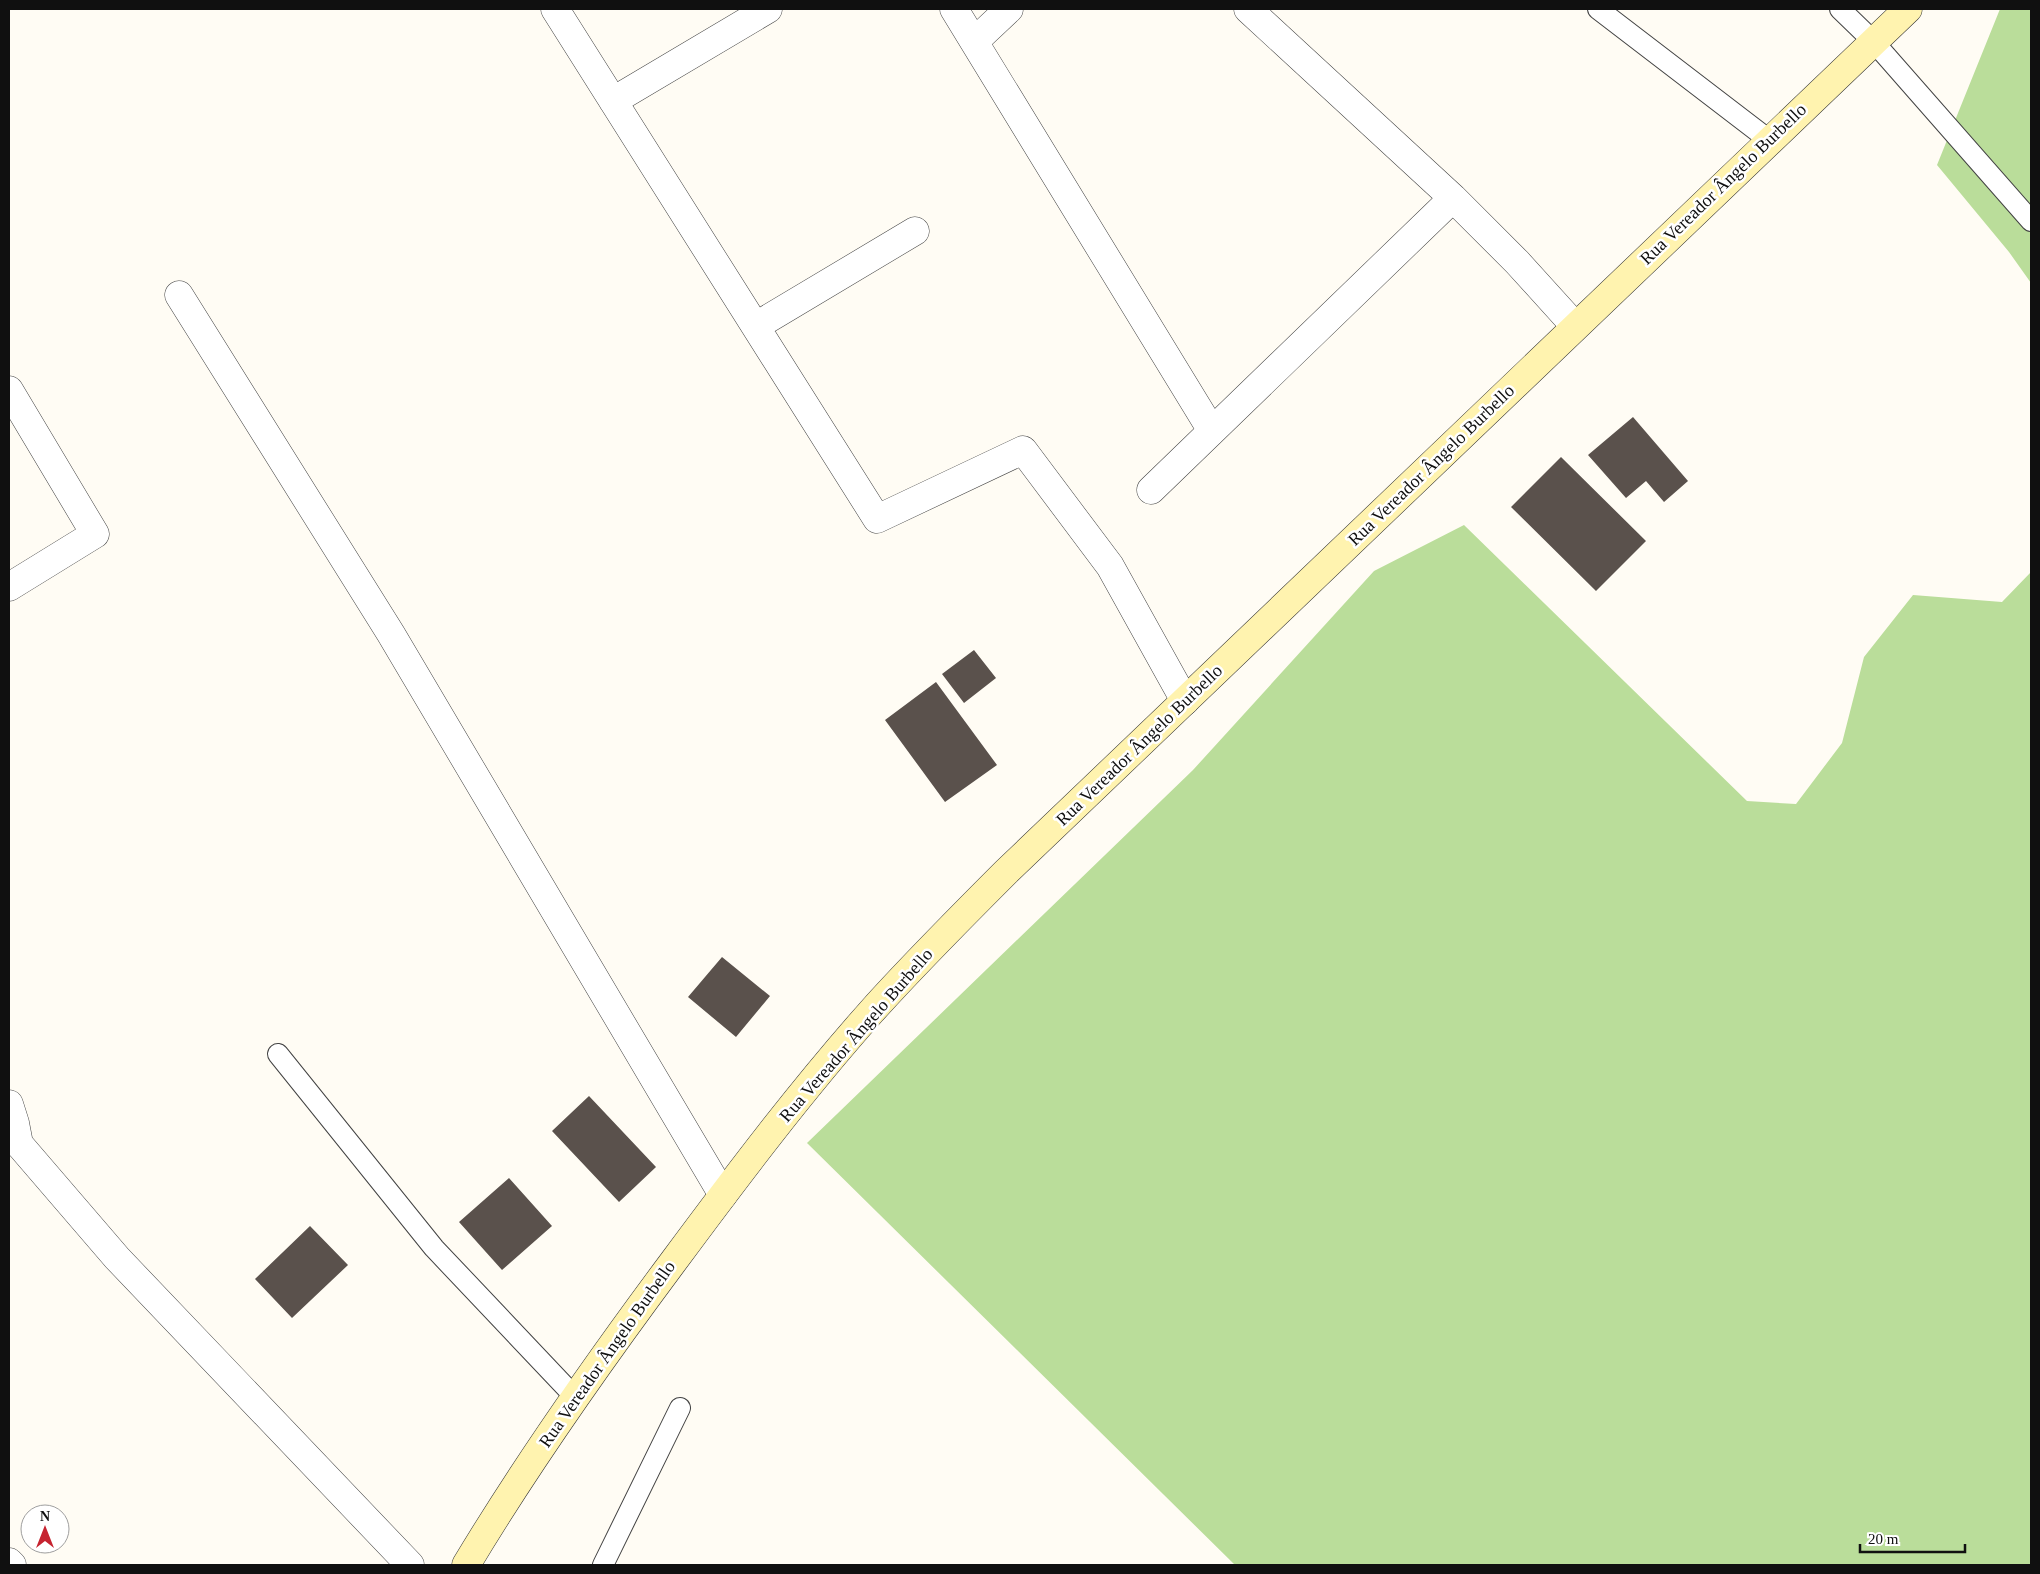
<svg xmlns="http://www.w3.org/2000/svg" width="2040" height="1574" viewBox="0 0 2040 1574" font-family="Georgia,serif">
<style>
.forest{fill:#badd9a}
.building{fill:#5a514c}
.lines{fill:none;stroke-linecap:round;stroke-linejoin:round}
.lane-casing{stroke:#434343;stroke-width:22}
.street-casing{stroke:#434343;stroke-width:29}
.secondary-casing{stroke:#323232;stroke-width:29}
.lane{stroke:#fff;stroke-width:20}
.street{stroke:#fff;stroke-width:28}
.secondary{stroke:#fff3af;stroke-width:28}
.labels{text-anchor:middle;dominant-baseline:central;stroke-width:5;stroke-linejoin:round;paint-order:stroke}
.street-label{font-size:18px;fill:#101010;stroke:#fff}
</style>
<rect width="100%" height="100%" fill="#fffcf4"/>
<!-- forest -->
<path class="forest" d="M2000,9H2031V283L2009,252L1937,165Z
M1464,525L1747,801L1796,804L1842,743L1864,657L1913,595L2002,602L2031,572V1565H1235L807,1143L1193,770L1374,571Z"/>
<!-- building -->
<path class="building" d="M1633,417L1688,481L1664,502L1646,481L1626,498L1588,455Z
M1561,457L1646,541L1596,591L1511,507Z
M974,650L996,678L964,703L942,674Z
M936,682L997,765L945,802L885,720Z
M722,957L770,996L736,1037L688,997Z
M589,1096L656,1167L619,1202L552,1131Z
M509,1178L552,1226L502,1270L459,1222Z
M310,1226L348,1265L292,1318L255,1279Z"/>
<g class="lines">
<!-- lane casing -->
<g class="lane-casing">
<path id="lane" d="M1598,9L1769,140
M1840,9L1873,41L2031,221
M278,1054L434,1248L575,1397
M603,1565L680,1408"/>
</g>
<!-- street casing -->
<g class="street-casing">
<path id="street" d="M555,9L877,519L1023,450L1110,566L1185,701
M954,9L1212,431
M1248,9L1453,198L1517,262L1575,326
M975,41L1009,9
M613,101L768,9
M179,295L391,634L723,1195
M756,326L915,231
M9,390L95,534L9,587
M1151,490L1453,198
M9,1104L15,1123L19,1144
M9,1140L19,1144L117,1258L410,1565
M9,1562L12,1565"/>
</g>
<!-- secondary casing -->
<g class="secondary-casing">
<path id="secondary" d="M466,1565C529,1460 600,1360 673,1262C736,1177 800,1092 871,1012C914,964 960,918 1006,872L1908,9"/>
</g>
<!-- lane -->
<use href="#lane" class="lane"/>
<!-- street -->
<use href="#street" class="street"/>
<!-- secondary -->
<use href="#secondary" class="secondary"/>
</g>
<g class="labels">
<!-- street labels -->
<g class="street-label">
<text transform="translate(1723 184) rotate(-44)">Rua Vereador Ângelo Burbello</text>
<text transform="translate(1431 465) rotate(-44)">Rua Vereador Ângelo Burbello</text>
<text transform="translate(1139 745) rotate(-44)">Rua Vereador Ângelo Burbello</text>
<text transform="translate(856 1035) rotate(-49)">Rua Vereador Ângelo Burbello</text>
<text transform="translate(607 1354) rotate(-55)">Rua Vereador Ângelo Burbello</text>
</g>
</g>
<!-- border -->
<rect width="2040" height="1574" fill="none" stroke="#101010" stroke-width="20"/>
<!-- north arrow -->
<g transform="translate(45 1529)"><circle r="24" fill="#ffffff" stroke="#9f9f9f"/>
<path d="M0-4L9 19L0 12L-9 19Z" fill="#c62330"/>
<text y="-8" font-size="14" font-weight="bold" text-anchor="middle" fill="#101010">N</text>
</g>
<!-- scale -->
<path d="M1860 1544v8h105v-8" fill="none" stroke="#101010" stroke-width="2.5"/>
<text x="1868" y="1544" font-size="15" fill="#101010" stroke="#ffffff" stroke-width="4" paint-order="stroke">20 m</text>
</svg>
